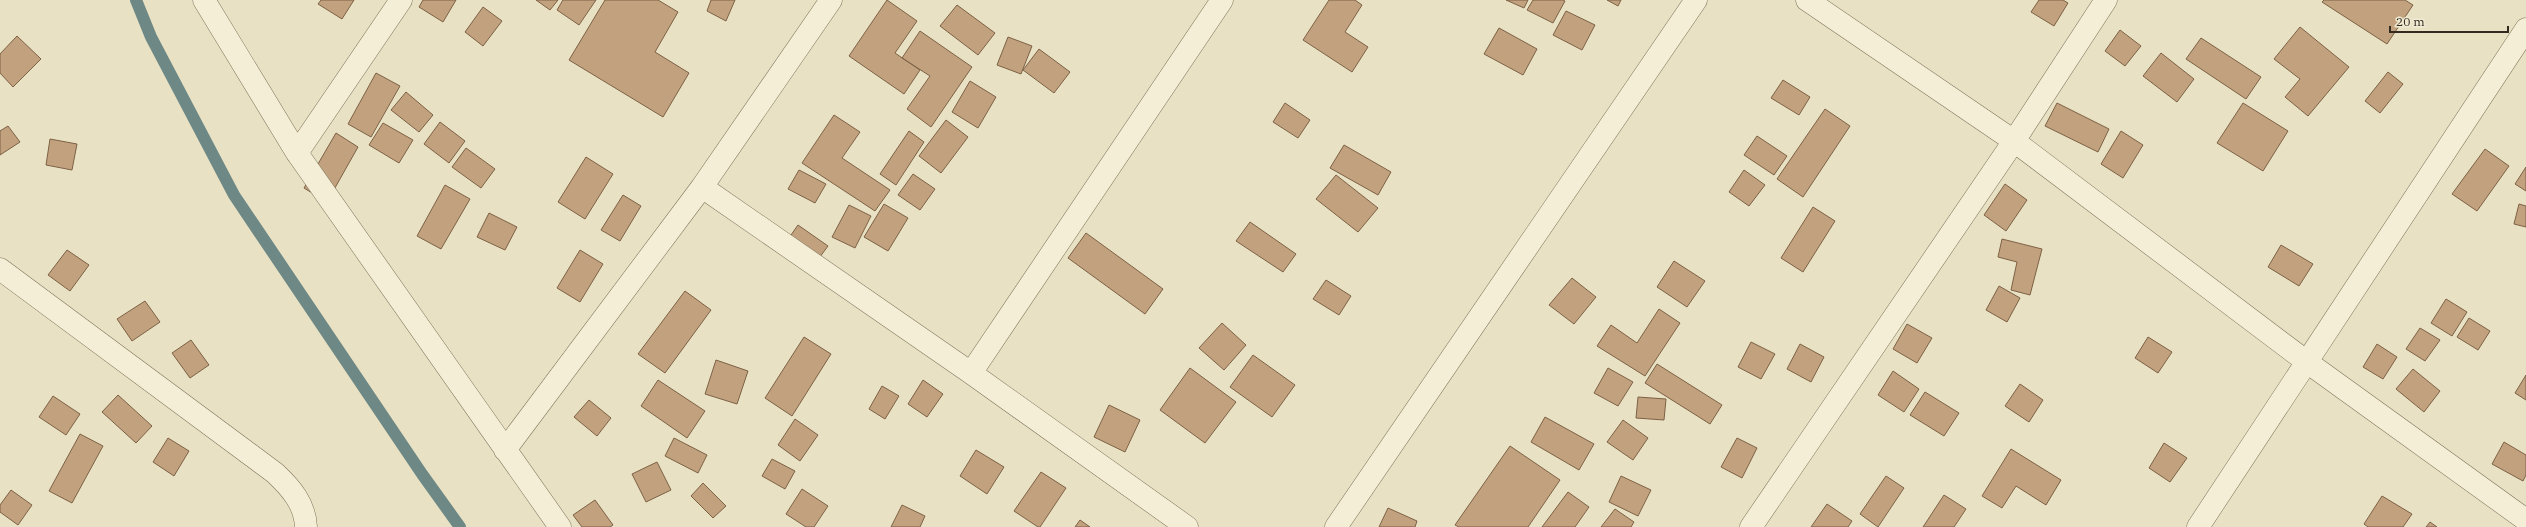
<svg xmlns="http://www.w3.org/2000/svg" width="2526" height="527" viewBox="0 0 2526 527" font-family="'IBM Plex Serif',serif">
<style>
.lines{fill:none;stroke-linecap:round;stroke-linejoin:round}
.stream{stroke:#6d8885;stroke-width:12}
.building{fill:#c2a27e;stroke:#7d6145}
.minor-casing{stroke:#80745c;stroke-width:23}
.minor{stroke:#f4eed6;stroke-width:22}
</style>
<rect width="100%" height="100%" fill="#e8e1c4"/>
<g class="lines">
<!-- stream -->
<path class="stream" d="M136,0L151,37L234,195L422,474L460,527"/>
</g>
<!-- building -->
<path class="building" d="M321,0H354L342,19L318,4Z
M423,0H456L443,22L419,7Z
M536,0H558L550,10Z
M563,0H596L579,25L557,10Z
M605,0H658L678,12L655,52L689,73L663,117L569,60Z
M711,0H735L726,21L707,11Z
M887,0L917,21L895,53L920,70L904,94L849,56Z
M1329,0H1355L1362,5L1345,32L1368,47L1352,72L1303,40Z
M1506,0H1528L1524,8Z
M1533,0H1563L1565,1L1553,23L1527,10Z
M1607,0H1621L1618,6Z
M2039,0H2063L2068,3L2054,26L2031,12Z
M2324,0H2405L2413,5L2387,44L2322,2Z
M957,5L995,33L978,55L940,26Z
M483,7L502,21L483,46L465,32Z
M1566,11L1595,25L1582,50L1553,35Z
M2300,27L2349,67L2308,116L2285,97L2300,79L2274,59Z
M1499,28L1537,49L1523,75L1484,54Z
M2120,30L2141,46L2125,66L2105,51Z
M920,31L972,67L931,127L907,109L930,76L902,58Z
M17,36L41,59L13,87L0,73V54Z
M1008,37L1032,46L1021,74L997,65Z
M2201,38L2261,77L2246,99L2186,59Z
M1039,49L1070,72L1054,93L1023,70Z
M2161,53L2194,79L2177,102L2143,76Z
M2388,72L2403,84L2380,113L2365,101Z
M376,73L400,86L371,137L348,124Z
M1783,80L1810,97L1799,115L1771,98Z
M970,81L996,97L978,128L952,112Z
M406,92L433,115L419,132L391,110Z
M1285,103L1310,120L1298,138L1273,122Z
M2057,103L2109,129L2098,152L2045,126Z
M2243,103L2288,131L2263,171L2217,143Z
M1825,109L1850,126L1803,197L1777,179Z
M834,115L860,132L842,158L890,190L875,211L802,163Z
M946,120L968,137L941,173L919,156Z
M440,122L465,141L449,163L424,144Z
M383,123L413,140L399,163L369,145Z
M8,126L20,142L0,155V131Z
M909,131L924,142L896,185L880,174Z
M2121,131L2143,145L2123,178L2101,164Z
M336,133L358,147L327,202L304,188Z
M1757,136L1787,156L1774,175L1744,155Z
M50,139L77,144L72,170L46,165Z
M1344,145L1391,172L1378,195L1330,168Z
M466,148L495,169L481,188L452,167Z
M2485,149L2509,166L2477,211L2452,194Z
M586,157L613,174L585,219L558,202Z
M2526,167V191L2515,184Z
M799,170L826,184L815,203L788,189Z
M1744,170L1765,185L1749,206L1729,192Z
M913,174L935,189L920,210L898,195Z
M1336,175L1378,208L1358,232L1316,199Z
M2005,184L2027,200L2006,231L1984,215Z
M445,185L470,199L441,249L417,236Z
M623,195L641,206L620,241L601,230Z
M884,204L908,218L888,251L864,237Z
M2519,204L2526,206V227L2514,224Z
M849,205L871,216L855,248L832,237Z
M1813,207L1835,221L1803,272L1781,258Z
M489,213L517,227L505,250L477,237Z
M1250,222L1296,254L1283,272L1236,241Z
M798,225L828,246L811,269L782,248Z
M1086,233L1163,289L1145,314L1068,258Z
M2002,239L2042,249L2030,295L2011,290L2017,262L1998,257Z
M2281,245L2313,264L2299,286L2268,267Z
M67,250L89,265L70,291L48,275Z
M580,250L603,264L580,302L557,288Z
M1674,261L1705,281L1687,307L1657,287Z
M1572,278L1596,297L1574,324L1549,305Z
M1326,280L1351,296L1339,315L1313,299Z
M1999,286L2020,298L2007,322L1986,310Z
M685,291L711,310L665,373L638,354Z
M2446,299L2467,312L2452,336L2431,323Z
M145,301L160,322L132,341L117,319Z
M1659,309L1680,323L1645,376L1597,346L1611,325L1637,343Z
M2469,318L2490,331L2478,350L2457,337Z
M1222,323L1246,345L1224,370L1199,348Z
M1907,324L1932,338L1917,363L1893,349Z
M2420,328L2440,340L2425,361L2406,349Z
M804,337L831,354L792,416L765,398Z
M2148,337L2172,352L2158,373L2135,358Z
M191,340L209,365L190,378L172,353Z
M1751,342L1775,354L1761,379L1738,367Z
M1800,344L1824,357L1811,382L1787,369Z
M2377,344L2397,357L2383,379L2363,367Z
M1253,355L1295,385L1272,417L1230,387Z
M716,360L748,371L737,404L705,394Z
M1657,364L1722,405L1710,424L1645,383Z
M1190,368L1236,402L1205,443L1160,410Z
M1608,368L1633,382L1618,406L1594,393Z
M2413,369L2440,391L2424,412L2396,389Z
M1893,371L1919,389L1904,412L1878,395Z
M2526,375V400L2515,393Z
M658,380L705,411L687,438L641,406Z
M923,380L943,394L927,417L908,404Z
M2020,384L2043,400L2029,422L2005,406Z
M882,386L899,396L885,419L869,409Z
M1925,392L1959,413L1944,436L1910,415Z
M118,395L152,426L136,443L102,412Z
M53,396L80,414L66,435L39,417Z
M1638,397L1666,399L1664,420L1636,418Z
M589,400L611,418L597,436L574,417Z
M1109,405L1140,420L1125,452L1094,437Z
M1545,417L1594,444L1579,470L1531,442Z
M795,419L818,435L800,461L778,445Z
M1623,420L1648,438L1633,460L1607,442Z
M80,434L103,446L72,503L49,491Z
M168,438L189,451L174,476L153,462Z
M674,438L707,455L698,473L665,456Z
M1737,438L1757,448L1742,478L1721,467Z
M2504,442L2526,455V475L2523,481L2492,464Z
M2164,443L2187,458L2170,482L2149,468Z
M1510,446L1560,480L1528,527H1459L1455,525Z
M2011,449L2061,480L2046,505L2016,486L2002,508L1982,496Z
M976,450L1004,467L987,494L960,476Z
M772,459L795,471L785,489L762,476Z
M657,462L671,490L646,502L632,474Z
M1041,472L1066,488L1040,527H1038L1014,511Z
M1621,476L1651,490L1638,516L1609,502Z
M1886,476L1904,488L1878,527L1860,514Z
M703,483L726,506L713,518L691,496Z
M802,489L828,506L814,527H806L786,514Z
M11,490L32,505L18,525L0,512V505Z
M1568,492L1589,507L1575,527H1542Z
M1944,495L1966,509L1954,527H1923Z
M2382,496L2412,514L2403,527H2368L2364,524Z
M595,500L613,525L610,527H582L573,515Z
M1827,504L1852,521L1848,527H1811Z
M902,505L925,516L920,527H891Z
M1388,508L1417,521L1415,527H1379Z
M1615,509L1634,522L1631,527H1601Z
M1080,520L1090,527H1075Z
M2430,522L2437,527H2426Z"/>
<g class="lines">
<!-- minor casing -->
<g class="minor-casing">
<path id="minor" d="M204,0L297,153L560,527
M1807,0L2014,141L2307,362L2526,520
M297,153L401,0
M702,187L971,373L1187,527
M0,269L275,473C291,488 305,504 306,527
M971,373L1222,0
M505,450L702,187L831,0
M1336,527L1696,0
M1751,527L2014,141L2106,0
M2198,527L2526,29"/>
</g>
<!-- minor -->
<use href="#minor" class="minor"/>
</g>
<!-- scale -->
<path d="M2390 26v6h118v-6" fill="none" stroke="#322a1f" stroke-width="2"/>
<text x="2396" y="26" font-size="12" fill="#322a1f" stroke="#f0ebd2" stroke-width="3" paint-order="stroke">20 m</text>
</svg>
